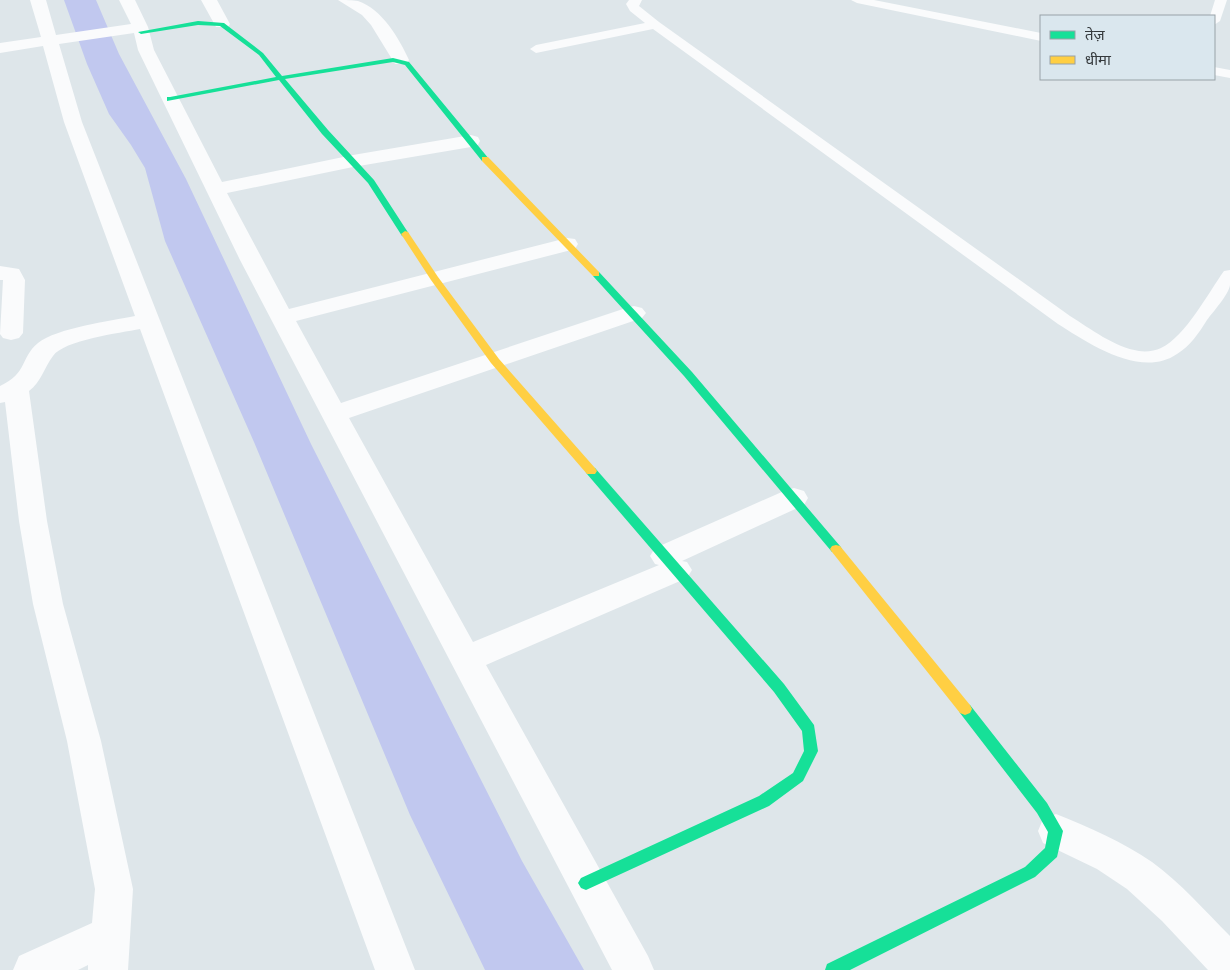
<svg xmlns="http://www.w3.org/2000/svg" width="1230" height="970" viewBox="0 0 1230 970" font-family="'Varela Round','Noto Sans Devanagari',sans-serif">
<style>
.water{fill:#c1c8ef}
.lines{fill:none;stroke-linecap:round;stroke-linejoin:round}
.lane{fill:#fafbfc;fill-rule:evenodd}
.street{fill:#fafbfc;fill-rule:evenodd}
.fast{fill:#16e098;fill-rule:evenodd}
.slow{fill:#ffcf43;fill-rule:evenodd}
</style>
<rect width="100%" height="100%" fill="#dee6ea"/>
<!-- water -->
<path class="water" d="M64,0H96L119,54L186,179L311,444L522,861L584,970H485L410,815L254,442L165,241L145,168L131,145L109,114L87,64Z"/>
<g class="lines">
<!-- lane -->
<path class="lane" d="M629,0H642L639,6L659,22L1070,316C1091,329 1114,347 1139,351C1146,352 1155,351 1161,348C1186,336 1208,293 1224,271L1230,270C1230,275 1230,280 1230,285C1229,294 1213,312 1207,320C1199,333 1190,346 1177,354C1141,379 1088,343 1058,324L653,29L536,53L530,49L536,45L645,23L630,11L626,4Z
M851,0H874L1041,33V41L857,3Z
M1215,0H1227L1220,21L1214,25V16H1210Z
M1214,67L1230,70V78L1214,75Z"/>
<!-- street -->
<path class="street" d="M30,0H46L56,35L131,24L119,0H135L148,27L154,50L222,182L353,155L471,135L478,137L480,141L478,145L471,147L353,167L227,193L289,309L567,238L575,239L578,244L575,249L296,321L341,403L626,308L634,306L642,308L646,313L642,318L349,418L473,642L659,565L655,564L650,556L655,548L784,491L794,488L804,491L808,498L804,505L682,561L687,562L692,570L687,578L486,665L648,956L654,970H612L240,260L138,50L134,33L59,44L82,122L415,970H375L140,329C120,333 64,340 53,356C44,368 41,382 29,391L47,521L63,604L101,741L133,889L128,970H88V965L78,970H13L19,956L92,923L95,889L67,741L33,604L19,521L5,402L0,403V386C28,373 20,358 38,343C57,328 110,321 135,316L64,122L43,46L0,53V43L41,37Z
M201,0H217L230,24L228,27H216Z
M338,0C345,0 353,0 358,1C382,9 399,38 409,60L407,64H395L371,25L362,15Z
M0,266L19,269L25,280L23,333L19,338L11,340L3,338L0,334L3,280H0Z
M1056,814C1089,827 1123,842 1152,862C1181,883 1205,911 1230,936V970H1208L1162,921L1127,889L1097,869L1043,843L1038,831L1043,819Z"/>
<!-- fast -->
<path class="fast" d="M198,21L224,23L263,53L282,76L393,58L409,62L489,159L482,161L405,65L393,62L285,79L328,130L374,180L409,234L405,237L402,236L368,183L322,134L279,80L167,101V97H170L276,77L259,55L220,26L198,25L141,34L138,32Z
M596,271L599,272L692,372L840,546L842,549L840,552H832L684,376L593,276V272Z
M591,467L595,468L784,684L814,725L818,751L803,781L769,806L586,890L581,888L578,883L581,878L759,796L793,773L804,751L802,731L774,692L587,474L585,471L587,468Z
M965,703L970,705L1047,803L1063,831L1057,857L1035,877L850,970H825L827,964L1025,867L1045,848L1048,832L1037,813L960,713L958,709L960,705Z"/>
<!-- slow -->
<path class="slow" d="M482,157H488L599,272V276H593L482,161Z
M405,231L408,232L438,277L499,359L595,468L597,471L595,474H587L491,363L431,280L401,234Z
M836,545L840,546L970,705L972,709L970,713L965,715L960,713L832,552L830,549L832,546Z"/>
</g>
<!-- legend -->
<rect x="1040" y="15" width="175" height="65" fill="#dae7ee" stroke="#98a2a7"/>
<rect x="1050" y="31" width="25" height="8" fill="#16e098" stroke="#98a2a7"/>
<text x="1085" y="40" font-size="15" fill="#353a3d">तेज़</text>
<rect x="1050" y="56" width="25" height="8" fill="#ffcf43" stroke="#98a2a7"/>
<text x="1085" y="65" font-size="15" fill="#353a3d">धीमा</text>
</svg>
